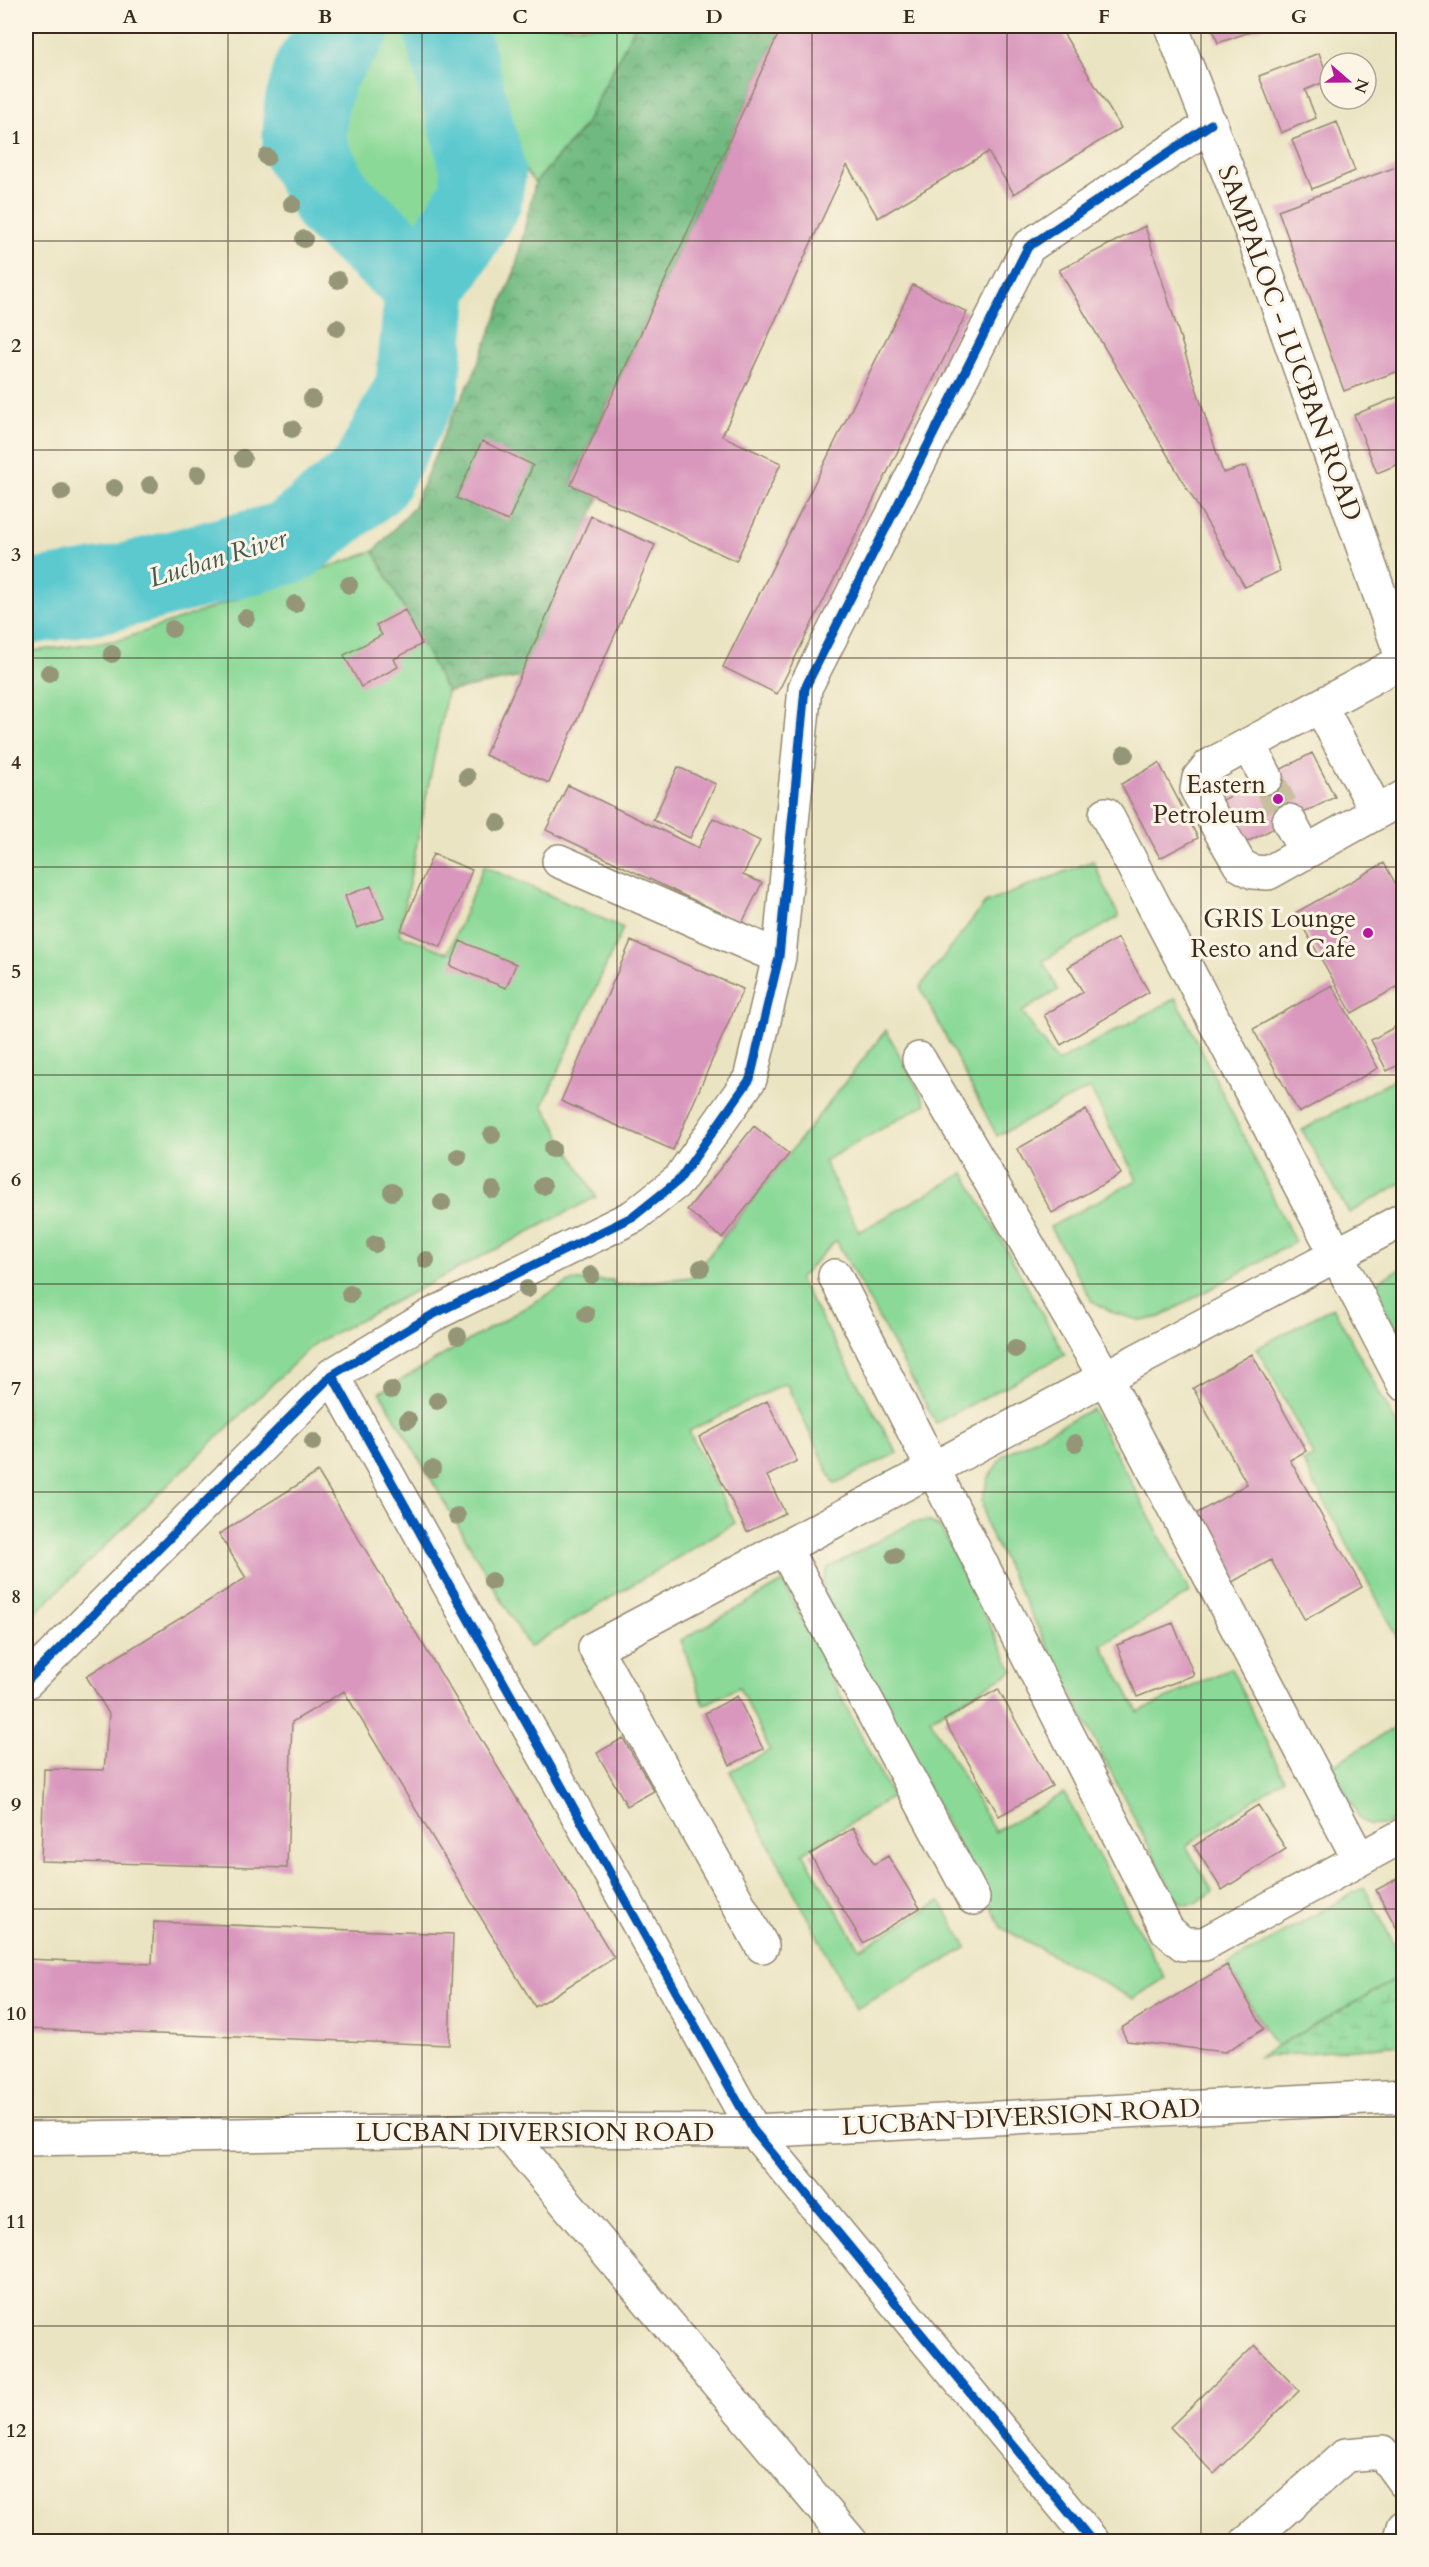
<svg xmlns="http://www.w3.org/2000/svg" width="1429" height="2567" viewBox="0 0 1429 2567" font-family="Cardo,serif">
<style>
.green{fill:#8ad997;stroke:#62825a;stroke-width:1.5}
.forest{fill:url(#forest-crowns);stroke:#55724f;stroke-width:1.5}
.wetland{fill:url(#wetland-marsh);stroke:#62825a;stroke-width:1.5}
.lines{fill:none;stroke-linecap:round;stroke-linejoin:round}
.river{stroke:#5cc9cf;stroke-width:84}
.building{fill:#d997bd}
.minor-tunnel{stroke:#c8bfa1;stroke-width:33;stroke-dasharray:33 16;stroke-linecap:butt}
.minor-casing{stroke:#938770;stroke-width:36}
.major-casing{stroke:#938770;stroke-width:36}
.minor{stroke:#fff;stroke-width:33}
.major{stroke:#fff;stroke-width:33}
.cycleway-casing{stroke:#fcf5e5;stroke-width:13}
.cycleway{stroke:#0057b8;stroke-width:9}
.tree{fill:#959678}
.grid{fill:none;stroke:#3b2a1e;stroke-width:1.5;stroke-opacity:0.55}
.poi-dot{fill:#b5179e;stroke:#fcf5e5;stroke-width:2}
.labels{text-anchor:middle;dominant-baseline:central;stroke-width:6;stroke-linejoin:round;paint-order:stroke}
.street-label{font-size:26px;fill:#3b2a1e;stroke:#fcf5e5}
.poi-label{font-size:26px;fill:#3b2a1e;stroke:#fcf5e5;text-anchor:end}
.water-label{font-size:27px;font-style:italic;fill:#455a53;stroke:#fcf5e5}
.neatline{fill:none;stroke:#3b2a1e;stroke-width:2}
.grid-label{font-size:20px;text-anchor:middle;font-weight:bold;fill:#3b2a1e}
</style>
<defs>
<pattern id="forest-crowns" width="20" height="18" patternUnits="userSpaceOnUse" patternTransform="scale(1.5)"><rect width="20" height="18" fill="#6fb980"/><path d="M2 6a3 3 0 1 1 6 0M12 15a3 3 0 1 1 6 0" fill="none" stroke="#5c9768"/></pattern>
<pattern id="wetland-marsh" width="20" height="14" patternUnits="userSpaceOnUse" patternTransform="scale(1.5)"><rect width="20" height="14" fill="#8ad997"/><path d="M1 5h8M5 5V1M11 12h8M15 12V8" fill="none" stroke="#78ba82"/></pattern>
</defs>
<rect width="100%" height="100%" fill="#fcf5e5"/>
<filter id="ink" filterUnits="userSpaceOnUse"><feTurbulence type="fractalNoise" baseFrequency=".0167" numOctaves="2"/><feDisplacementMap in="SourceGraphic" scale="12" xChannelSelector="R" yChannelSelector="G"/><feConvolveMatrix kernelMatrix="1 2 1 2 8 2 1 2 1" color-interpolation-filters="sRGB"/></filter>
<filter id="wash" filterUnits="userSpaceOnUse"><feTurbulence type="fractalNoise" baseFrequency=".008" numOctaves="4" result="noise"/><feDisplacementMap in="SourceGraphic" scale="24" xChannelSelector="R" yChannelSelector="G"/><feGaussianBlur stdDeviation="1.35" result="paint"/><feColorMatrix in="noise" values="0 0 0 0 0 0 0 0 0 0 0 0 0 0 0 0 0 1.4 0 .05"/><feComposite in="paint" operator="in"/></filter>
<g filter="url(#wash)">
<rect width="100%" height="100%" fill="#ebe4c2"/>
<!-- green -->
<path class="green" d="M373,26H431L446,126L470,186L468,195L403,237L369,219L352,197L321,134L323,105L333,77L363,29Z
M464,26H635L584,126L535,183L490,123Z
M374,551L447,692L399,934L448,953L484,866L623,928L543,1105L596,1197L315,1343L26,1622V652L120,640Z
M1093,861L1119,917L1043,961L1058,990L1022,1012L1057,1062L1176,998L1295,1242L1160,1317L1142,1321L1114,1313L1092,1301L1050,1227L1137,1180L1090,1088L997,1136L920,987L985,903Z
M886,1030L926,1104L824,1161L859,1232L964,1173L1065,1355L936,1423L836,1240L799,1279L897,1453L834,1484L786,1383L689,1431L735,1523L529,1647L380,1392L571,1281L612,1280L615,1285L692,1277Z
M1403,1074V1182L1349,1213L1302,1130Z
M1403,1267V1343L1372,1285Z
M1333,1307L1403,1436V1647L1303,1462L1314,1456L1257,1348Z
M1092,1409L1190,1593L1102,1645L1138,1712L1231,1668L1284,1779L1186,1846L1213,1892L1194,1904L1183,1905L1175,1898L986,1525L982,1500L989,1477L1003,1455Z
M928,1521L940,1527L1013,1671L930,1719L995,1832L1064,1793L1165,1978L1133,1999L1002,1928L824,1593L823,1580L828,1568L913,1522Z
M783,1582L892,1797L803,1853L860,1949L940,1901L967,1948L856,2009L730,1771L770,1750L739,1687L704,1705L681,1640Z
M1403,1723V1815L1384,1825L1369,1826L1359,1817L1331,1766Z
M1364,1887L1403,1961V1975L1276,2047L1227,1965Z"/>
<!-- forest -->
<path class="forest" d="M635,26H782L571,484L599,498L520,677L447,692L374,551L413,508L449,422L472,378L515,270L535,183L585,126Z"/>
<!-- wetland -->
<path class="wetland" d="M1403,1975V2045L1258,2057L1276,2047Z"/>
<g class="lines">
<!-- river -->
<path class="river" d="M348,26L316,70L306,106L304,148L335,204L427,286
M26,603L111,589L290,542L369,479L417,389L427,286L480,198L484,173L445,26"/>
</g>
<g id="blocks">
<!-- building -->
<path class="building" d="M782,26H1059L1121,128L1014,194L988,152L878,218L847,165L722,436L781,463L736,561L571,485Z
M1212,26H1267L1218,43Z
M1398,26H1404V41H1403Z
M1319,53L1329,80L1305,90L1316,118L1281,133L1259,76Z
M1337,122L1355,171L1312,189L1292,140Z
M1404,164V369L1344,391L1278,210Z
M1145,226L1223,473L1246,466L1280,571L1245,587L1059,270Z
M913,285L967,312L777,694L723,667Z
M1402,395L1404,462L1377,473L1354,415Z
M482,441L533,465L508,521L456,498Z
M591,516L655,545L549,783L485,755Z
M405,610L422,644L394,659L398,667L361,687L344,655L382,635L376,625Z
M1312,753L1335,797L1243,844L1221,801Z
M1159,763L1198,838L1160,858L1121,784Z
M678,767L716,784L690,838L653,820Z
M568,785L698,848L713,818L760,841L743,875L762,883L742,923L546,830Z
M433,854L472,870L441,947L401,930Z
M1384,863L1404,899V983L1352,1013L1295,913Z
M371,886L384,918L357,928L345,896Z
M1118,938L1149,992L1061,1045L1044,1015L1083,992L1068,967Z
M460,941L516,964L506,988L450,966Z
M631,941L743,989L673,1150L561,1101Z
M1332,985L1378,1068L1299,1113L1253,1029Z
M1404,1022V1062L1387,1071L1371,1040Z
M1086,1110L1121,1174L1052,1213L1017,1149Z
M754,1126L789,1154L722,1238L687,1210Z
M1252,1354L1306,1451L1290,1460L1362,1587L1305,1620L1271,1560L1227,1585L1189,1518L1247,1484L1193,1388Z
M767,1401L797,1461L767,1476L785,1513L747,1532L699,1437Z
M318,1472L614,1958L535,2007L344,1691L292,1722L287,1868L41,1861L44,1769L104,1770L109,1714L86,1676L246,1578L219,1534Z
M1173,1623L1194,1675L1137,1697L1117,1645Z
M998,1689L1052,1786L999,1816L944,1720Z
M737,1696L763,1749L730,1765L705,1713Z
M623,1738L654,1791L627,1806L597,1753Z
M1258,1805L1286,1849L1222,1890L1194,1846Z
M853,1828L874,1864L888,1856L920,1908L863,1943L810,1854Z
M1404,1875V1942L1376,1890Z
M154,1922L453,1934L449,2045L26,2029V1959L152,1964Z
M1227,1965L1264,2029L1225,2052L1127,2041L1121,2028Z
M1255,2345L1299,2391L1214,2474L1170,2427Z"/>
</g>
</g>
<g filter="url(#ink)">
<use href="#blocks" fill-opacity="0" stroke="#938770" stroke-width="1.5"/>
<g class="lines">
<!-- minor-tunnel -->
<path class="minor-tunnel" d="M1266,777L1289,821"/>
<!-- minor casing -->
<g class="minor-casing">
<path id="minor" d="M1403,661L1209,766L1199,778L1197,790L1240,865L1253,872L1268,873L1404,797
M1320,706L1377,812
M1249,745L1266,777
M1106,814L1404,1384
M1289,821L1305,851
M559,861L779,957
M919,1059L1105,1377L1359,1859
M835,1276L1167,1930L1183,1944H1204L1404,1835
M332,1375L754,2131L1093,2542
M785,1549L973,1898
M26,1682L332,1375L432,1315L634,1216L679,1180L750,1079L779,957L805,688L1028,247L1211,124
M762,1946L595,1648L1404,1219
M505,2130L851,2542
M1247,2542L1346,2455L1382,2452L1404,2482
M1400,2542L1404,2527"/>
</g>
<!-- major casing -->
<g class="major-casing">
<path id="major" d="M1171,26L1254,238L1404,663
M26,2139L505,2130L754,2131L1404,2096"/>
</g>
<!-- minor -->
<use href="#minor" class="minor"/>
<!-- major -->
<use href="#major" class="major"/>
<!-- cycleway casing -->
<g class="cycleway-casing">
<path id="cycleway" d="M332,1375L754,2131L1093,2542
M26,1682L332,1375L432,1315L634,1216L679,1180L750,1079L779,957L805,688L1028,247L1211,124"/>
</g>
<!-- cycleway -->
<use href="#cycleway" class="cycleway"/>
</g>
<!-- trees -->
<g class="tree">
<circle cx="267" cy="157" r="9"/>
<circle cx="292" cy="204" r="9"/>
<circle cx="304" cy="239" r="9"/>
<circle cx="338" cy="280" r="9"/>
<circle cx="337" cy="328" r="9"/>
<circle cx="312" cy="399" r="9"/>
<circle cx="292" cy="429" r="9"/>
<circle cx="243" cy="458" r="9"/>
<circle cx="198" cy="474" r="9"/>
<circle cx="150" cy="485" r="9"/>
<circle cx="114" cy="488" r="9"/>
<circle cx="62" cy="492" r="9"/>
<circle cx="349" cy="585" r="9"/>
<circle cx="295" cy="604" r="9"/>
<circle cx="246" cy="618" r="9"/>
<circle cx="172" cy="629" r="9"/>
<circle cx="112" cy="654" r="9"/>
<circle cx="49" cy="673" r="9"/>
<circle cx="1125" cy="754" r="9"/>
<circle cx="467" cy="777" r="9"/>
<circle cx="498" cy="823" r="9"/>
<circle cx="492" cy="1135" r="9"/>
<circle cx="552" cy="1149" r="9"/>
<circle cx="458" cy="1157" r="9"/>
<circle cx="543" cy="1186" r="9"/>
<circle cx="493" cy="1190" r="9"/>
<circle cx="392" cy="1192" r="9"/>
<circle cx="442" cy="1203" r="9"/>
<circle cx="375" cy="1244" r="9"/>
<circle cx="426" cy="1260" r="9"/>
<circle cx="701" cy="1268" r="9"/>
<circle cx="591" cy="1275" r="9"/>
<circle cx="527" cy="1289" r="9"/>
<circle cx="350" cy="1294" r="9"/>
<circle cx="586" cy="1314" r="9"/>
<circle cx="458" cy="1336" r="9"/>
<circle cx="1015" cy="1349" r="9"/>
<circle cx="391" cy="1390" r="9"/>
<circle cx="437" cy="1401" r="9"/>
<circle cx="408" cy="1420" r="9"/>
<circle cx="313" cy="1442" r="9"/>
<circle cx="1075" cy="1443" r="9"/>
<circle cx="432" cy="1469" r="9"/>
<circle cx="457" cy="1516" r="9"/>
<circle cx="895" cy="1556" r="9"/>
<circle cx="492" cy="1581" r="9"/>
</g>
</g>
<!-- grid -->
<path class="grid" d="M228,26V2542M422,26V2542M617,26V2542M812,26V2542M1007,26V2542M1201,26V2542M26,241H1404M26,450H1404M26,658H1404M26,867H1404M26,1075H1404M26,1284H1404M26,1492H1404M26,1700H1404M26,1909H1404M26,2117H1404M26,2326H1404"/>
<!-- markers -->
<g class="poi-dot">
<circle cx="1278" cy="799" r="6"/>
<circle cx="1368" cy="933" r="6"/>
</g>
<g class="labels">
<!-- street labels -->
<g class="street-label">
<text transform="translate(1290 343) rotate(70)">SAMPALOC - LUCBAN ROAD</text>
<text transform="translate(1021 2117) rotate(-3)">LUCBAN DIVERSION ROAD</text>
<text x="535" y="2132">LUCBAN DIVERSION ROAD</text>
</g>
<!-- poi labels -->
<g class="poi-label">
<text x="1266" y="784">Eastern<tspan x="1266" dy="30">Petroleum</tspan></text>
<text x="1356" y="918">GRIS Lounge<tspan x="1356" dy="30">Resto and Cafe</tspan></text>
</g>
<!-- water labels -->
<g class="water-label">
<text transform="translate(218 558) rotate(-17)">Lucban River</text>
</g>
</g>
<!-- margin -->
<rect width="1429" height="2567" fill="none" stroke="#fcf5e5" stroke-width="66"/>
<!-- north arrow -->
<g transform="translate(1348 81) rotate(110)"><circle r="28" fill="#fcf5e5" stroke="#afa495" stroke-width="1.5"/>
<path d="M0-4.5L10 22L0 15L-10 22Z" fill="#b5179e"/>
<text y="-9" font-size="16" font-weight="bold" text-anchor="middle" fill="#3b2a1e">N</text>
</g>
<rect x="33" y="33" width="1363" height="2501" class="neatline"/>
<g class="grid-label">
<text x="130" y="23">A</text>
<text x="325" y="23">B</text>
<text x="520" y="23">C</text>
<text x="714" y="23">D</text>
<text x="909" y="23">E</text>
<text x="1104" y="23">F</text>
<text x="1299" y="23">G</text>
<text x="16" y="144">1</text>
<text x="16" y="352">2</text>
<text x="16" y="561">3</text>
<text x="16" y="769">4</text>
<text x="16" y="978">5</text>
<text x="16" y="1186">6</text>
<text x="16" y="1395">7</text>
<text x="16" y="1603">8</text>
<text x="16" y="1811">9</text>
<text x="16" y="2020">10</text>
<text x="16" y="2228">11</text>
<text x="16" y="2437">12</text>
</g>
</svg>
